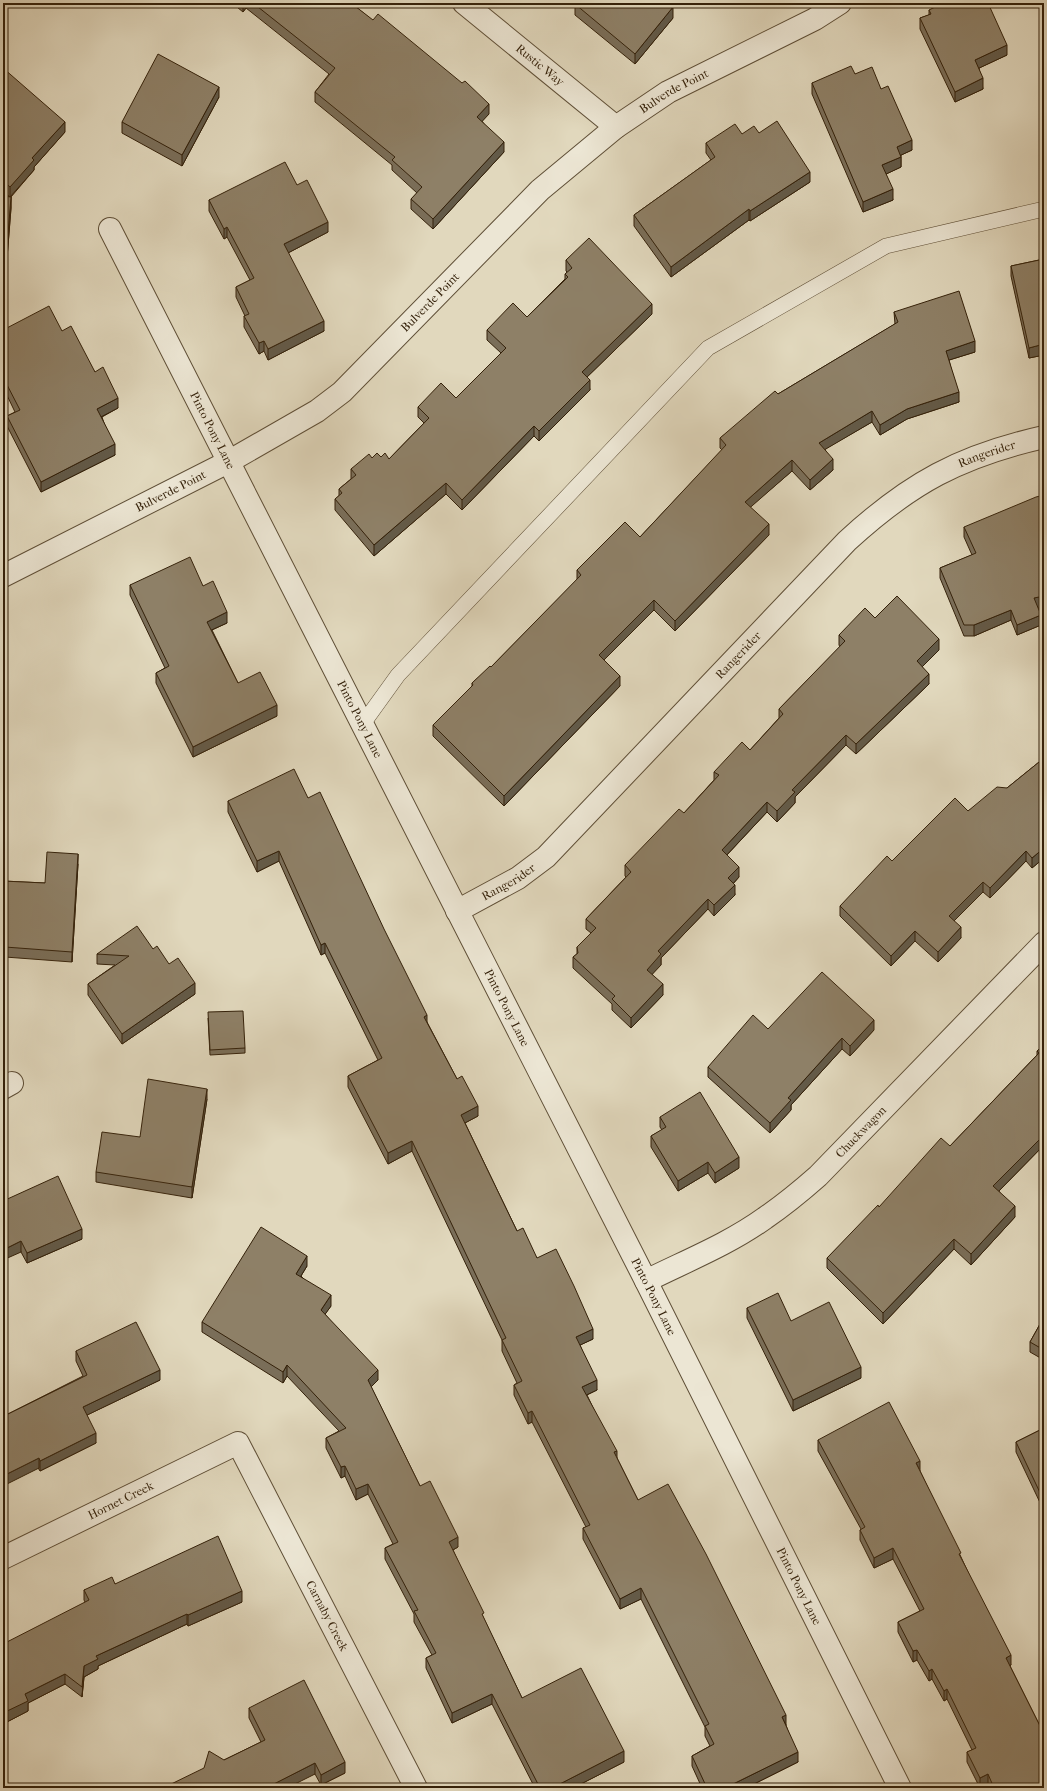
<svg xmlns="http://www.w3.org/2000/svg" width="1047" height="1791" viewBox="0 0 1047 1791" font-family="'IM FELL French Canon',serif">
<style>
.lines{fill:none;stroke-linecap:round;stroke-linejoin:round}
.lane-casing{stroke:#5f4f37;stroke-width:16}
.street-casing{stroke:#5f4f37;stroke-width:24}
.lane{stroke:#ece6d4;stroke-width:15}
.street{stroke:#ece6d4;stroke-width:22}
.wall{fill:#7a6e59;stroke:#34210a}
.shaded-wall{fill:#635a48;stroke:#34210a}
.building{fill:#8e8067;stroke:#34210a}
.labels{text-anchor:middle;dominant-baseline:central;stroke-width:3.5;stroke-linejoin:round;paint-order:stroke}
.street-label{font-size:12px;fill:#34210a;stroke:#ece6d4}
</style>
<rect width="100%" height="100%" fill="#e1d8bd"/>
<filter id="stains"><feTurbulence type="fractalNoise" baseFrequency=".005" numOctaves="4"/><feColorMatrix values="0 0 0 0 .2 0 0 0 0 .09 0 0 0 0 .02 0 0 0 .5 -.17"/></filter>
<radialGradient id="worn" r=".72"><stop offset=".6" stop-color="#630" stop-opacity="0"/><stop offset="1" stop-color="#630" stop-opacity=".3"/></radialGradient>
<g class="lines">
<!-- lane casing -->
<g class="lane-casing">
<path id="lane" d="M362,725L398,675L708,348L886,246L1044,209"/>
</g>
<!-- street casing -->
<g class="street-casing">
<g id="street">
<path id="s1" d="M464,3L616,127"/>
<path id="s2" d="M110,229L646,1281L900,1788"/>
<path id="s3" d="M3,576L228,462L317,411L342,392L540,190L616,127L668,92L815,19L840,3"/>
<path id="s4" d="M457,911L518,878L546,857L847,541C910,483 960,456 1044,437"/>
<path d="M3,1088L12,1083"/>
<path id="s5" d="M646,1281C686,1261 729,1244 765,1218C784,1205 801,1191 818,1176L1044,943"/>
<path id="s6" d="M3,1558L238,1443L416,1788"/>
</g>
</g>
<!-- lane -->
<use href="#lane" class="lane"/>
<!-- street -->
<use href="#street" class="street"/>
</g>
<!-- wall -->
<path class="wall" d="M232,3H351L489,114L482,121L504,152L433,229L411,209V199L417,193L392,170V165L315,102V92L329,74L246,8L243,12Z
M575,4L673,18L635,64L575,15Z
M929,10L1007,55L979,68L983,89L955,102L920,29V18L929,15Z
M3,68L65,132L34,167V170L11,197V208L5,283L3,282V196L10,197L3,191Z
M855,74L881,89L912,150L901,155V167L886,174L893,200L863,212L812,94V83Z
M219,97L182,166L122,133V122Z
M759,133L810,182L750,221L749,220L671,277L634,226V215L711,160L706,153V143Z
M297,185L328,232L288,253L324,331L268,360L264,351L259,354L244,327V316H245L236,297V287L250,280L227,237L224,239L209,211V200Z
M1044,259V355L1029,358L1011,276V266Z
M566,260L652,314L587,377L590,390L539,441L534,436L462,510L446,494L374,556L335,510V499L339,496V489L351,479V469L372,458L381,457L389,459L424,423L418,417V407L456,398L501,353L487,340V330L527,317L565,279V274L567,272L566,271Z
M894,312L975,352L949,360L959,402L907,419L880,435L872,422L825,449L833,470L810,490L792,471L750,507L769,535L675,631L654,610L604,660L620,686L504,806L433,736V725L472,687V683L491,667L577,580V570L640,537L722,450L720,448V438L778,394L895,324Z
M3,330L62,331L95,372L118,408L102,417L115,455L41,492L7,426V416L15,412L3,387Z
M964,527L1038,608L1041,625L1017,635L1011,620L974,636H964L940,578V568L972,555L964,537Z
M130,585L203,586L227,623L212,630L238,683L277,716L193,757L156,683V673L165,668L130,595Z
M875,618L939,650L922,666L929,684L856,754L846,745L795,797V803L777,822L767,812L727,855L739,877L733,884L735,895L714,916L708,909L661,958V965L652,974L663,995L631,1028L612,1010V1004L573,968V957L577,954V947L591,933L586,929V919L626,877L625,876V865L684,813L714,780V772L750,750L779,718V709L840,647L839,645V635Z
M1044,758V858L1032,868L1026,861L990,898L983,892L954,921L961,938L938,962L915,941L891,966L840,916V906L892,861L968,811L1007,788Z
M308,798L427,1022L457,1079L478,1116L465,1123L517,1231L537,1258L593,1339L580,1345L597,1390L587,1395L617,1458L638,1500L786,1725L798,1762L746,1788H702L692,1766V1756L710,1746L705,1736V1727L641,1599L620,1609L583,1539V1528L586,1527L532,1422L528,1424L514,1395V1385L517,1383L502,1351V1340L412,1151L388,1164L348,1087V1076L378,1060L325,953L321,955L279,861L257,872L228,812V801Z
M78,864L72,962L5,957L4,971H3V881L45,883Z
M153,949L195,994L122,1044L88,995V984L115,965L97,964V954Z
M208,1018L245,1048V1053L210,1055Z
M768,1029L874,1030L850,1056L842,1049L791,1105V1110L770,1133L708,1077V1067Z
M1044,1045V1145L999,1191L1015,1217L971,1265L954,1249L883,1324L827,1268V1258L879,1207L950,1146L1037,1055V1051Z
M207,1099L192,1198L96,1182V1172L140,1137Z
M660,1117L739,1168L715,1183L708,1173L678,1191L651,1147V1136L662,1130L660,1127Z
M3,1201L82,1239L27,1263L21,1252Z
M307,1266L301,1276L331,1306L325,1314L378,1380L371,1387L420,1486L458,1547L453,1550L484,1619L522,1698L624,1762L573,1788H535L492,1704L452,1723L426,1668V1658L432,1655L414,1622V1614L385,1559V1548L393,1544L368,1494L356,1500L345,1476L341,1478L326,1448V1438L339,1431L287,1376L283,1383L202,1332V1322Z
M747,1308L791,1321L861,1378L793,1411L747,1318Z
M1044,1317V1360L1030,1352V1342Z
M76,1351L160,1380L87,1415L96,1443L40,1471L4,1416L83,1376L76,1361Z
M1044,1428V1511L1016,1452V1442Z
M818,1440L920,1471L961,1557L1011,1665L1010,1666L1044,1734V1788H990L988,1784L980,1788L967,1762V1752L972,1750L947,1699L944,1701L932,1679L929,1681L917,1660L913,1662L898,1632V1622L920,1611L893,1559L874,1568L860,1540V1530L861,1529L818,1451Z
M115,1584L242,1602L188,1626L187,1624L98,1666V1669L84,1677L82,1697L65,1684L28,1703V1711L3,1724L85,1602L84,1600V1590Z
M249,1708L345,1773L321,1785L315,1774L224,1760L261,1742L249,1718Z"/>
<!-- shaded-wall -->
<path class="shaded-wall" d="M3,3H8L3,5Z
M243,3H246V8L243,12Z
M673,7V18L635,64V54Z
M1007,45V55L975,70V60Z
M983,78V89L955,102V92Z
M219,87V97L182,166V155Z
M489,104V114L477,127V117Z
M65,122V132L34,167V170L10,197V187L32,158Z
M912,140V150L897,157V147Z
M504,142V152L433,229V219Z
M901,157V167L882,176V165Z
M810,172V182L750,221V211Z
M893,189V200L863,212V202Z
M11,197V208L5,283V272Z
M749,209V220L671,277V267Z
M328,222V232L284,255V244Z
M227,227V237L224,239V229Z
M652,304V314L582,382V372Z
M324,321V331L268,360V349Z
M264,341V351L259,354V343Z
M975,341V352L946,361V351Z
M1044,344V355L1029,358V348Z
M590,380V390L539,441V431Z
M959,392V402L907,419L880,435V425L907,409Z
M118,398V408L97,419V409Z
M872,411V422L819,453V443Z
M534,426V436L462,510V500Z
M115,444V455L41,492V482Z
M833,459V470L810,490V480Z
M792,460V471L745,512V502Z
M446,483V494L374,556V545Z
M769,524V535L675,631V621Z
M1044,596V607L1034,609V598Z
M654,600V610L599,665V655Z
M1011,610V620L974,636V625Z
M227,612V623L207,632V622Z
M1041,615V625L1017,635V625Z
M939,639V650L917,672V661Z
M929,674V684L856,754V744Z
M620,676V686L504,806V796Z
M277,705V716L193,757V747Z
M846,735V745L795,797V803L777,822V811L792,790Z
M767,802V812L722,860V850Z
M1044,848V858L1032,868V858Z
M279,851V861L257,872V861Z
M1026,851V861L990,898V888Z
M78,854V864L72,962V952Z
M739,867V877L728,889V878Z
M983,882V892L949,926V916Z
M735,885V895L714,916V905Z
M708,899V909L661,958V965L647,980V970L658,951Z
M961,927V938L938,962V952Z
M915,931V941L891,966V956Z
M325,943V953L321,955V945Z
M5,947V957L4,971V961Z
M195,983V994L122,1044V1034Z
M663,984V995L631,1028V1018Z
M427,1015V1026L424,1017Z
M874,1020V1030L850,1056V1046Z
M842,1038V1049L791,1105V1110L770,1133V1123L788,1098Z
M207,1089V1099L192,1198V1187Z
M478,1106V1116L461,1125V1115Z
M1044,1135V1145L993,1197V1186Z
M412,1141V1151L388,1164V1153Z
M739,1157V1168L715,1183V1173Z
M708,1162V1173L678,1191V1181Z
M1015,1206V1217L971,1265V1254Z
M82,1229V1239L27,1263V1253Z
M954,1239V1249L883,1324V1313Z
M21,1241V1252L3,1260V1250Z
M307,1256V1266L296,1284V1274Z
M331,1295V1306L321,1320V1310Z
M593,1329V1339L576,1347V1337Z
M287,1365V1376L283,1383V1372Z
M861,1367V1378L793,1411V1400Z
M160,1370V1380L83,1417V1407Z
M378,1370V1380L368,1390V1380Z
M597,1380V1390L582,1397V1387Z
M532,1411V1422L528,1424V1413Z
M96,1433V1443L40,1471V1461Z
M617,1451V1461L614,1452Z
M39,1458V1468L3,1486V1476Z
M920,1461V1471L916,1463Z
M345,1466V1476L341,1478V1467Z
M368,1484V1494L356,1500V1489Z
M458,1537V1547L449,1552V1542Z
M893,1548V1559L874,1568V1558Z
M641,1588V1599L620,1609V1599Z
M242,1591V1602L188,1626V1615Z
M187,1614V1624L98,1666V1669L84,1677L82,1697L84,1666L96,1656Z
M917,1650V1660L913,1662V1651Z
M1011,1655V1665L1006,1668V1658Z
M932,1669V1679L929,1681V1671Z
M65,1674V1684L28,1703V1711L3,1724V1713L25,1694Z
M947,1689V1699L944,1701V1691Z
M492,1694V1704L452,1723V1713Z
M786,1715V1725L782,1717Z
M1044,1745V1755L1040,1758V1747Z
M624,1751V1762L573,1788H552Z
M798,1752V1762L746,1788H725Z
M345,1762V1773L321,1785V1775Z
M315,1763V1774L287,1788H266Z
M988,1774V1784L980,1788V1778Z"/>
<!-- building -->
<path class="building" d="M253,3H351L373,20L378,14L462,83L465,81L489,104L477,117L504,142L433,219L411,199L422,187L392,160L395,157L315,92L335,68Z
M577,3H667L673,7L635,54L575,4Z
M943,3H988L1007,45L975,60L983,78L955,92L920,18L931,14L929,10Z
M158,54L219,87L182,155L122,122Z
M851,66L855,74L872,67L881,89L888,86L912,140L897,147L901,157L882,165L893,189L863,202L812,83Z
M3,68L65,122L32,158L34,160L10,187L3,181Z
M777,121L810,172L750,211L749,209L671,267L634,215L715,157L706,143L735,124L742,134L754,126L759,133Z
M285,162L297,185L307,180L328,222L284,244L324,321L268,349L264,341L259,343L244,316L249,314L236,287L254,278L227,227L224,229L209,200Z
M3,196L11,197L5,272H3Z
M589,238L652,304L582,372L590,380L539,431L534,426L462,500L446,483L374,545L335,499L342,493L339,489L356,475L351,469L369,454L372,458L377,453L381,457L385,453L389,459L429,418L418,407L441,383L456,398L506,348L487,330L513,303L527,317L568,277L565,274L572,268L566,260Z
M1044,259V344L1029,348L1011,266Z
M959,291L975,341L946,351L959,392L907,409L880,425L872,411L819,443L833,459L810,480L792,460L745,502L769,524L675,621L654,600L599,655L620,676L504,796L433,725L473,685L472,683L490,666L491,667L581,575L577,570L625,522L640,537L726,445L720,438L775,391L778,394L898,322L894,312Z
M49,306L62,331L71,326L95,372L103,367L118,398L97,409L115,444L41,482L7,416L20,410L3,377V330Z
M1044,495V596L1034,598L1041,615L1017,625L1011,610L974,625H964L940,568L976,553L964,527L1036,497Z
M190,557L203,586L213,581L227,612L207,622L238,683L260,672L277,705L193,747L156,673L169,666L130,585Z
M897,596L939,639L917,661L929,674L856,744L846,735L792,790L795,792L777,811L767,802L722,850L739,867L728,878L735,885L714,905L708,899L658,951L661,954L647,970L663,984L631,1018L612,999L615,996L573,957L578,953L577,947L596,928L586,919L631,872L625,865L679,809L684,813L719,775L714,772L742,742L750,750L783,714L779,709L845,641L839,635L865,608L875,618Z
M1044,758V848L1032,858L1026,851L990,888L983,882L949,916L961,927L938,952L915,931L891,956L840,906L887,856L892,861L955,798L968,811L997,787L1007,788Z
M294,769L308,798L320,792L384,929L427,1015L424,1017L457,1079L462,1076L478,1106L461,1115L517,1231L523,1228L537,1258L556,1249L574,1286L593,1329L576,1337L597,1380L582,1387L617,1451L614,1452L638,1500L668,1484L706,1554L786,1715L782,1717L798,1752L725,1788H707L692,1756L714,1744L705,1726L709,1724L641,1588L620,1599L583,1528L590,1525L532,1411L528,1413L514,1385L522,1381L502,1340L506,1338L412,1141L388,1153L348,1076L382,1058L325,943L321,945L279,851L257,861L228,801Z
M47,852L78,854L72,952L5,947L4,961L3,960V881L45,883Z
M137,926L153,949L157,946L169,964L178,958L195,983L122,1034L88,984L129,956L97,954Z
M822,972L874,1020L850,1046L842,1038L788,1098L791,1100L770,1123L708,1067L753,1015L768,1029Z
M243,1011L245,1048L210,1050L208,1012Z
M1044,1045V1135L993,1186L1015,1206L971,1254L954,1239L883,1313L827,1258L878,1205L879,1207L941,1138L950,1146L1039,1053L1037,1051Z
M148,1079L207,1089L192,1187L96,1172L102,1132L140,1137Z
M700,1092L739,1157L715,1173L708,1162L678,1181L651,1136L666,1127L660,1117Z
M58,1176L82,1229L27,1253L21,1241L3,1250V1201Z
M261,1227L307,1256L296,1274L331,1295L321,1310L378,1370L368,1380L420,1486L430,1481L458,1537L449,1542L484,1613L482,1614L522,1698L581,1668L624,1751L552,1788H540L492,1694L452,1713L426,1658L436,1653L414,1611L418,1610L385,1548L398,1542L368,1484L356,1489L345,1466L341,1467L326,1438L346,1428L287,1365L283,1372L202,1322Z
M778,1293L791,1321L829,1302L861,1367L793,1400L747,1308Z
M1044,1317V1350L1030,1342Z
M136,1322L160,1370L83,1407L96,1433L40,1461L39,1458L3,1476V1415L4,1416L87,1375L76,1351Z
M889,1402L920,1461L916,1463L961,1553L959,1554L1011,1655L1006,1658L1044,1734V1745L1040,1747L1044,1757V1788H994L988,1774L980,1778L967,1752L976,1748L947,1689L944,1691L932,1669L929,1671L917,1650L913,1651L898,1622L924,1609L893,1548L874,1558L860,1530L865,1527L818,1440Z
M1044,1428V1501L1016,1442Z
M218,1536L242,1591L188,1615L187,1614L96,1656L98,1659L84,1666L82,1687L65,1674L25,1694L28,1701L3,1713V1644L89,1600L84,1590L112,1577L115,1584Z
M304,1680L345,1762L321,1775L315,1763L266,1788H163L204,1768L209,1751L224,1760L265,1740L249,1708Z"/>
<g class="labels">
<!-- street labels -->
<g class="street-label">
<text stroke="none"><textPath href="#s1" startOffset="98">Rustic Way</textPath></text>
<text stroke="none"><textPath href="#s3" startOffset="836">Bulverde Point</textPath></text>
<text stroke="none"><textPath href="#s3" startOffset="512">Bulverde Point</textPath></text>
<text stroke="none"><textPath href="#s2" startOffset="226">Pinto Pony Lane</textPath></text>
<text stroke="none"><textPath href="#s4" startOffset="707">Rangerider</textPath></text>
<text stroke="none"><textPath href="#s3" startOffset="188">Bulverde Point</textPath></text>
<text stroke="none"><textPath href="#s4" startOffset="383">Rangerider</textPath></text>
<text stroke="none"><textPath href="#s2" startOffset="550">Pinto Pony Lane</textPath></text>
<text stroke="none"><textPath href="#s4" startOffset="59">Rangerider</textPath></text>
<text stroke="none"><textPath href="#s2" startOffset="874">Pinto Pony Lane</textPath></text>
<text stroke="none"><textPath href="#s5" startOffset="264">Chuckwagon</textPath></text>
<text stroke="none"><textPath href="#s2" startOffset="1198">Pinto Pony Lane</textPath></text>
<text stroke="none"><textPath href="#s6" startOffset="131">Hornet Creek</textPath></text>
<text stroke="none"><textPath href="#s2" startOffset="1522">Pinto Pony Lane</textPath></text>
<text stroke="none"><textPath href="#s6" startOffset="456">Carnaby Creek</textPath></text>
</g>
</g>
<!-- margin -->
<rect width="1047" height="1791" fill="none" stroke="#e1d8bd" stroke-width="16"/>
<rect x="4" y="4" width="1039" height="1783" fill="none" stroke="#34210a" stroke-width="2"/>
<rect x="8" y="8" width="1031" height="1775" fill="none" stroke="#34210a"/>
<rect width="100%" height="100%" filter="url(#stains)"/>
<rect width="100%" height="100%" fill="url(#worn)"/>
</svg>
